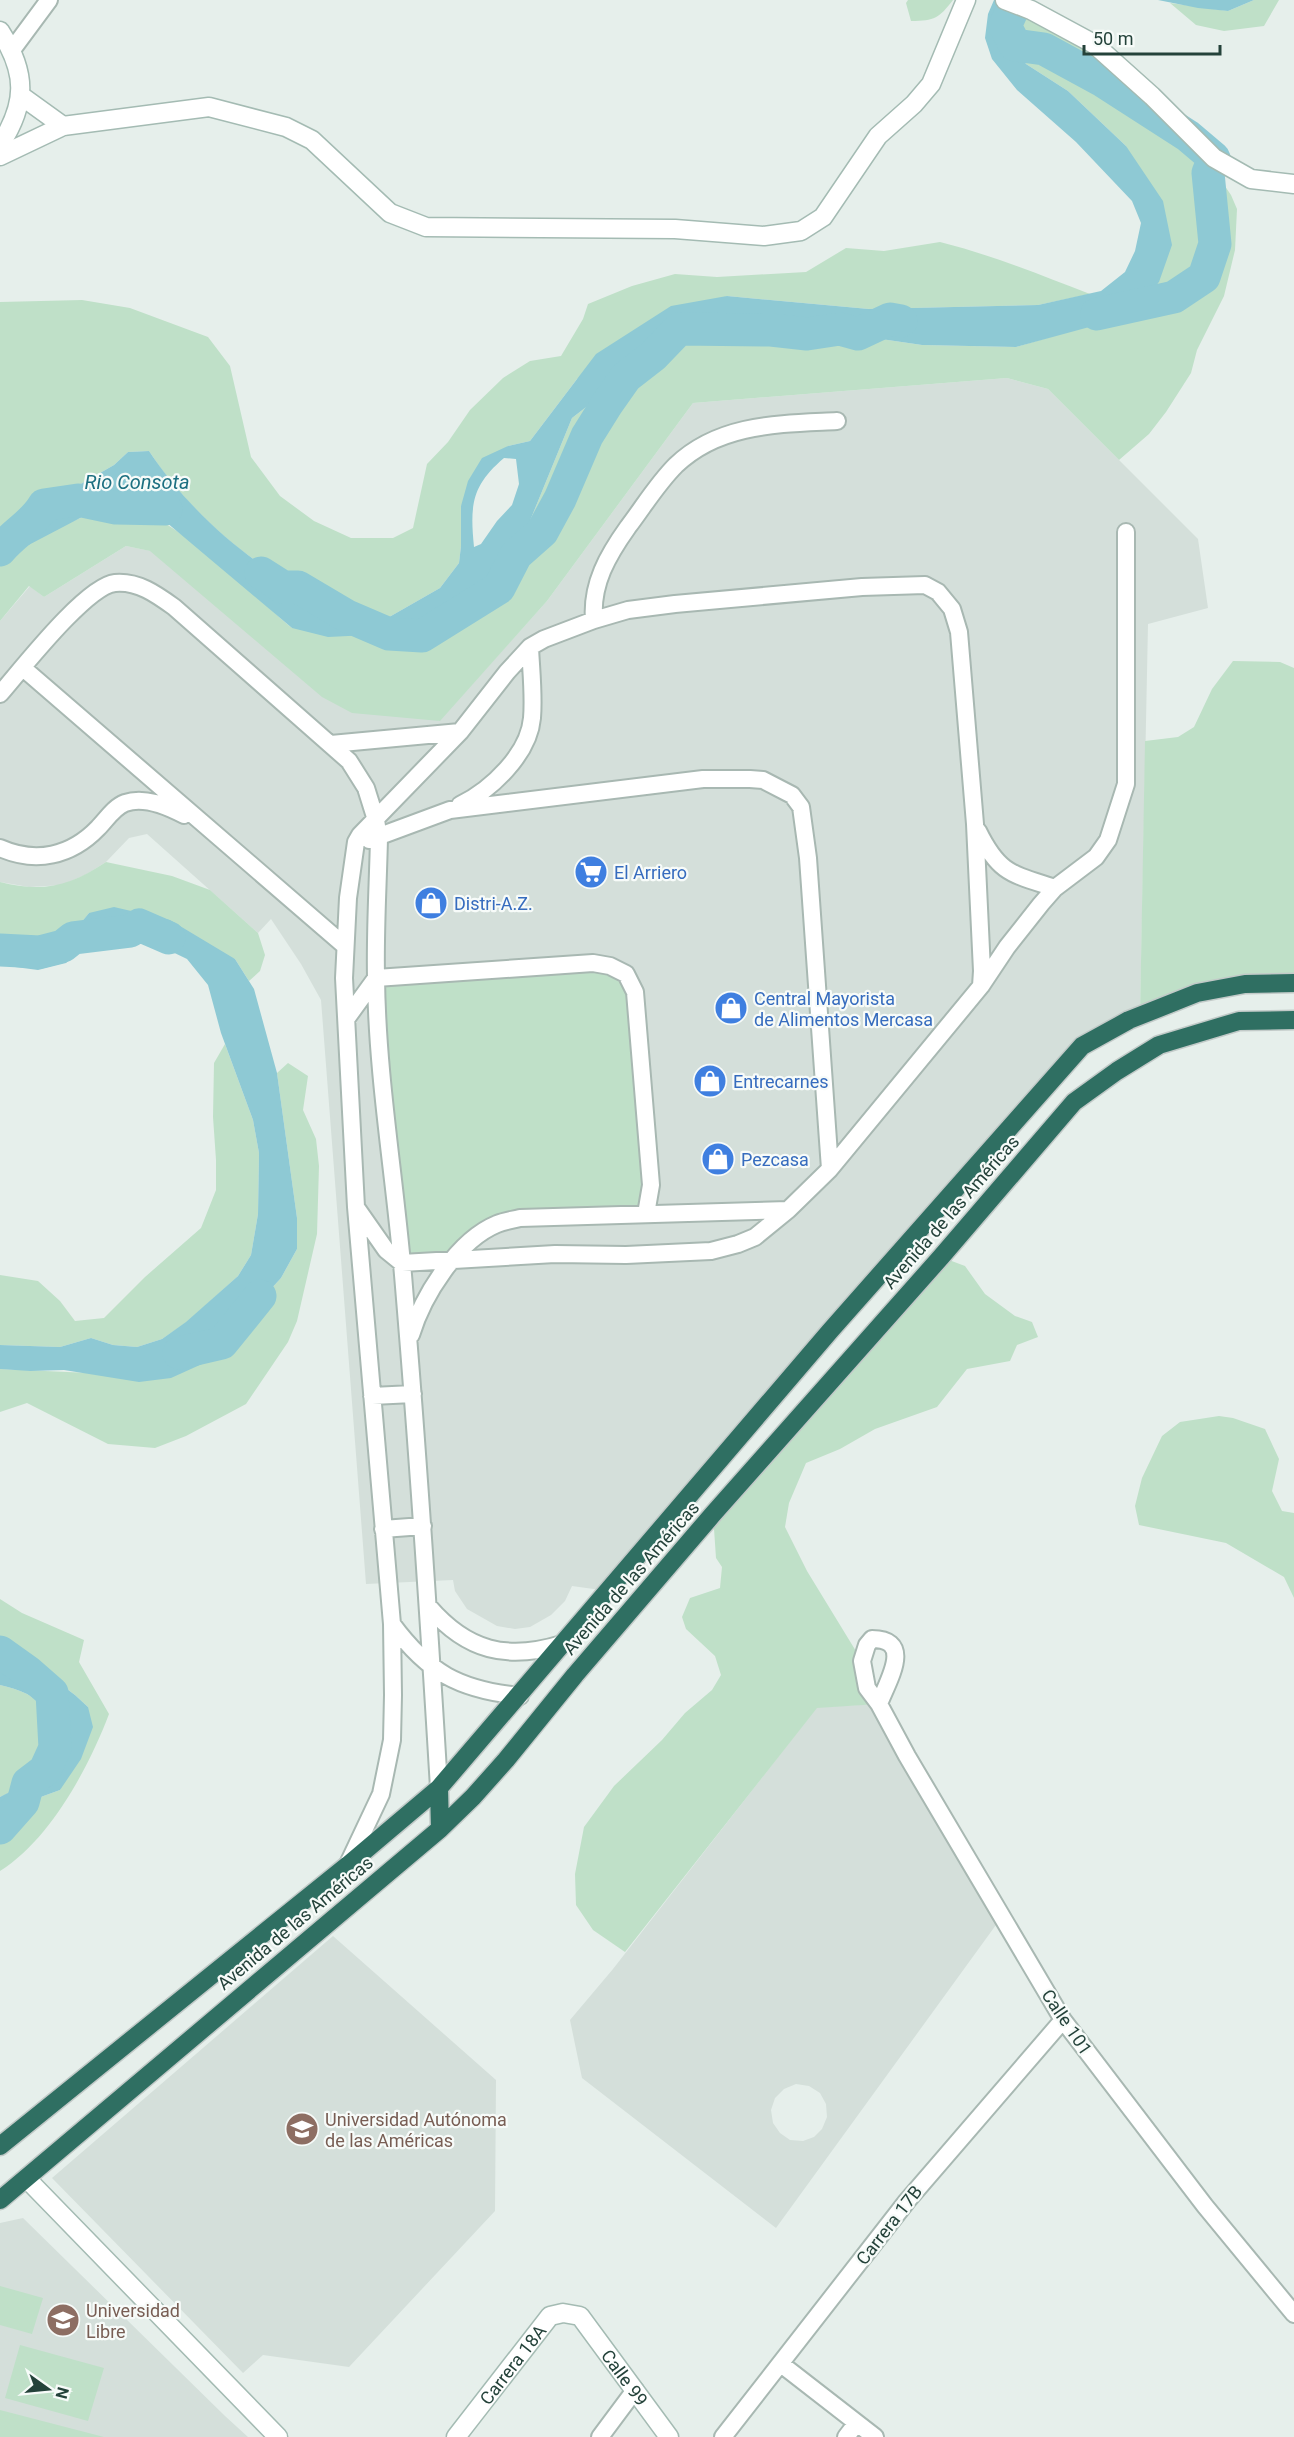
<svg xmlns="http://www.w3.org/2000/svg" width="1294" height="2437" viewBox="0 0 1294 2437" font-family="Roboto,sans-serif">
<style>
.built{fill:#d4dfda;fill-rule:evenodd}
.green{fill:#bfe0c8}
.water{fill:#8ec9d4;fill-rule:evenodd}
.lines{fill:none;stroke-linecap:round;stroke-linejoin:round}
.river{stroke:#8ec9d4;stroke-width:33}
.street-casing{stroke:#a8b8b2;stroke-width:20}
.secondary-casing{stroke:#a4bbb3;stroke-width:21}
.highway-casing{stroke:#c2cac8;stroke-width:21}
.street{stroke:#fff;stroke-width:16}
.secondary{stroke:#fff;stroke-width:18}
.highway{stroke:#2f6f62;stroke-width:18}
.labels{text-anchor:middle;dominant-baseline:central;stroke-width:4.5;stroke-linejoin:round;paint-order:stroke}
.shop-label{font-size:18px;fill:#366cbe;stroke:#f7fbf9;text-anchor:start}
.street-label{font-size:18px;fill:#24423a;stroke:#f7fbf9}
.education-label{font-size:18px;fill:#785e54;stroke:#f7fbf9;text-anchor:start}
.water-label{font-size:20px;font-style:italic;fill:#1c6f80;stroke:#f7fbf9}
</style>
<rect width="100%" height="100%" fill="#e6efeb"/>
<!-- built -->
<path class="built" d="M1007,378L1048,389L1198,539L1208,608L1148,624L1140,1016L1105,1033L608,1591L572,1586L565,1601L551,1615L530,1627L515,1629L497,1626L467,1609L455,1591L453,1580L366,1584L321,1000L301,964L271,919L258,933L147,834L129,838L106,862L87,874L62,885L29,887L0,882V621L30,586L44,597L126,546L151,551L439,721L547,601L693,403Z
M879,1704L1001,1918L776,2228L582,2078L570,2020L613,1969L817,1707ZM796,2084L809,2086L820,2093L826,2104L827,2117L822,2129L814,2137L803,2141L790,2140L780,2133L773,2123L771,2110L775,2098L784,2089Z
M333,1936L496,2080L495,2211L349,2367L263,2355L243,2373L52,2178Z
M23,2218L225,2416L248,2437H0V2223Z"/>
<!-- green -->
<path class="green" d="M908,0H953C939,18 935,21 911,21L906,3Z
M1254,0H1279L1264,26L1224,31L1196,25L1170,3L1228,11Z
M1008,10L1094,44L1214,158L1218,176L1231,195L1237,209L1235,250L1224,296L1197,350L1191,373L1166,412L1149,434L1119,460L1048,389L1007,378L693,403L547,601L440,721L352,713L322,697L150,551L126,546L44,597L29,586L0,621V560C30,544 93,504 126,507C168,510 257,599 292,628L420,626L445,621L470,607L499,571L516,555L572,418L652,356L684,336L709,330L811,324L881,339L922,345L1016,347L1064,333L1159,282L1126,146L1068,91L1026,64L1005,26Z
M940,242C992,255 1040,275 1090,294L1038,305L869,309L727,296L577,379L530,441L508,446L461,506V546L459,563L440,588L384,620C362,613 339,607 318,597C253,568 188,511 149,451L128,452L114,465L44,505L0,535V302L82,300L130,308L208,337L230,366L251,457L280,496L314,521L351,538H393L413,528L427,464L448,442L470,410L503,378L530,361L561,356L583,319L588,304L632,286L675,274L717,277L806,272L846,248L884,251Z
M1233,661L1280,662L1294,668V983L1246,984L1140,1016L1145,741L1178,737L1194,727L1212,689Z
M106,862L172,876L210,890L258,933L265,955L260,971L249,981L235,959L89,913L63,946L40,952L0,950V882C43,893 70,886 106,862Z
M593,963L626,974L646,1214L520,1218L469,1243L441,1253L402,1263L376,978Z
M225,1044L253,1120L259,1153L258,1214L251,1255L238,1276L187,1322L162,1339L137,1347L113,1345L91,1338L60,1347L0,1345V1275L38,1281L60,1301L75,1321L104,1318L145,1277L201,1228L216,1190V1160L213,1117L214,1063Z
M288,1063L308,1076L303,1110L316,1139L319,1166L317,1234L297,1321L288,1342L246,1404L186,1436L155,1448L108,1444L27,1403L0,1412V1369L90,1373L222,1343L281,1278L297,1249V1218L277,1073Z
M941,1257L965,1266L985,1294L1015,1316L1032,1322L1038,1337L1017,1345L1010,1361L967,1369L937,1407L875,1429L840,1449L806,1463L789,1503L785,1527L807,1571L862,1661L879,1704L817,1708L625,1952L593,1930L576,1905L575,1874L584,1827L614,1786L662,1740L685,1713L712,1690L721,1675L715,1656L686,1629L682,1617L690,1598L720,1588L722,1567L716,1558L713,1514Z
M1219,1416L1233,1418L1265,1429L1279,1459L1272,1491L1282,1511L1294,1513V1598L1284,1577L1226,1543L1139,1525L1135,1506L1142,1478L1162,1436L1180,1422Z
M0,1599L22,1613L84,1640L79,1662L109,1714C89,1767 50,1840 0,1871V1843L19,1830L38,1798L60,1790L88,1707L75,1695L40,1669L0,1652Z
M0,1685C9,1687 19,1690 27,1694C52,1708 64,1747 44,1771C34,1783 14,1790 0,1797Z
M0,2286L43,2298L32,2334L0,2325Z
M20,2345L104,2368L88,2421L5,2398Z
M0,2410L104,2437H0Z"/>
<!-- water -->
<path class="water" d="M994,0H1015L1008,10L1005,26L1026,64L1068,91L1126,146L1163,201L1172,245L1159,282L1140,305L1115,320L1016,347L922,345L881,339L811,324L709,330L684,336L652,356L572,418L516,555L499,571L470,607L445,621L389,634L328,637L292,628L166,522L128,507L84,516L0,560V535L44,505L114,465L128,452L149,451C188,510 254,569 318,597C339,607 362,613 384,620L440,588L459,563L461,546V506L468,481L482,458L508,446L530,441L596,354L671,306L727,296L869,309L1038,305L1101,291L1125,272L1135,251L1141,223L1132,201L1076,142L1017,90L992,59L985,38L988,14ZM504,458L516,459L519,484L512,505L497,521L481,544L474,547C470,506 471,486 504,458Z
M1158,0H1254L1228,11L1198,8Z
M114,907L170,920L235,959L254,989L277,1073L297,1218V1249L281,1278L202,1364L171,1378L139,1382L64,1370L30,1371L0,1369V1345L60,1347L91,1338L113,1345L137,1347L162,1339L186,1322L238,1276L251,1255L258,1214L259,1153L253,1120L221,1033L208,985L187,959L129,931L107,935L86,945L66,963L38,970L0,965V950L40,952L62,946L89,913Z
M0,1652L40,1669L75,1695L88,1707L93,1727L81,1759L60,1790L38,1798L19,1830L0,1843V1797C14,1789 34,1783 44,1771C64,1747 52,1707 27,1694C19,1690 9,1687 0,1685Z"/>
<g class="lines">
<!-- river -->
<path class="river" d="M1017,0L1005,26L1015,45L1044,49L1101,80L1188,136L1214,158L1208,173L1215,244L1204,277L1174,297L1097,314
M0,550C14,533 33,524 44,505L78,500L116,508L166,509
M261,573L283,587H298L347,616L389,634L422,636L499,588L516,555L542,532L560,499L587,436L607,404L626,377L653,356L679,329L771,330L807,334L840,329L858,334L890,319L901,321
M0,950L40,952L63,946L73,938L130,931L139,925L169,938
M179,1353L222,1343L260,1296
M0,1652L28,1672L52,1693L55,1748L45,1770L28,1783L23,1802L0,1828"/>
<!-- street casing -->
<g class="street-casing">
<path id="street" d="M12,50L49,0
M594,620C591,584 608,555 628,527C644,506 657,484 676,465C720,423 780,424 837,421
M23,668L345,946
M0,694C21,670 86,586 115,583C138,581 156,594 174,607L349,761L366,788L376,820L379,838C378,884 375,930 376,977C377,1080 396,1183 404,1287C418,1454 429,1621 439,1788
M331,744L460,732
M460,805C491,790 529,754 532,718C534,695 531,670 530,647
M978,831C999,874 1012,874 1055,888
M369,840L450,810L703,779H750L763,780L792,795L801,807L808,858L830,1169
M0,848C36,864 71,856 98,828C106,820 114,807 125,803C144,796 167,806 184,815
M376,978L593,963L610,966L626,974L635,992L651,1185L646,1214
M347,1018L376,978
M358,1210L386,1250L402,1263L555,1254L626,1255L711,1251L738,1244L755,1237L788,1210L830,1169L981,986L1007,947L1041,904L1055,888L1096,857L1108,840L1126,784V532
M411,1335C423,1295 458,1240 497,1224C504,1221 512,1220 520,1218L788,1210
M372,1396L413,1394
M383,1529L423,1526
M429,1607C467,1651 507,1661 562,1644
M392,1624C428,1673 460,1690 520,1696
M879,1704C887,1682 915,1639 872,1639L867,1645L862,1661L867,1688L879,1704L907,1756L1063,2020L1205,2206L1294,2314
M348,1864L381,1794L392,1740L393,1695L392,1624L356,1207L344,978L348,898L356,842L360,835L460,732L507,672L530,647L544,639L594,620L628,610L675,604L862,587L925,585L938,592L952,609L959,632L975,824L982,971L981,986
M781,2364L875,2437
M600,2437L635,2390
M723,2437L907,2201L1063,2020
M846,2437L856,2424"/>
</g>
<!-- secondary casing -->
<g class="secondary-casing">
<g id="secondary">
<path d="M1005,0L1031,10L1094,44L1152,96L1214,158L1251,179L1294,184"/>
<path d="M0,31C27,73 27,103 0,145"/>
<path d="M20,95L63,126"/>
<path d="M0,156L63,126L209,107L286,127L312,140L390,213L426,227L675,229L764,236L801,231L823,217L878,136L914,104L931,84L966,0"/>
<path d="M27,2179L278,2437"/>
<path id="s1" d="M456,2437L550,2316L563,2313L580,2316L669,2437"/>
</g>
</g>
<!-- highway casing -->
<g class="highway-casing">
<path id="highway" d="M439,1788L440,1829
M0,2146L348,1865L439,1788L830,1331L1082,1046L1129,1020L1197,993L1245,984L1294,983
M0,2200L440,1829L473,1797L506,1760L575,1675L713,1514L941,1257L1074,1102L1117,1071L1159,1045L1239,1021L1294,1020"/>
</g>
<!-- street -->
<use href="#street" class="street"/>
<!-- secondary -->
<use href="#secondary" class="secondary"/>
<!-- highway -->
<use href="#highway" class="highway"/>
</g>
<!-- icons -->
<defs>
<g id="supermarket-disc" transform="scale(1.725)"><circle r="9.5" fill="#3f7fe0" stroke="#f7fbf9"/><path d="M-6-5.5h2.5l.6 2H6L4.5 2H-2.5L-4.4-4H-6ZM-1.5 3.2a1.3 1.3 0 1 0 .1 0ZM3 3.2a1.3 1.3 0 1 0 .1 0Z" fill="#fff"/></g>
<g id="shop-disc" transform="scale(1.725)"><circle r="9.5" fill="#3f7fe0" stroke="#f7fbf9"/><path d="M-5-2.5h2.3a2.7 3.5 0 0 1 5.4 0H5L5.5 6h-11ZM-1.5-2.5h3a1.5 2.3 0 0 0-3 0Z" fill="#fff"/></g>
<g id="university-disc" transform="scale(1.725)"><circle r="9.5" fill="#8d6e63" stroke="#f7fbf9"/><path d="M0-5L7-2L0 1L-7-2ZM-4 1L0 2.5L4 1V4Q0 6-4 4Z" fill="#fff"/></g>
</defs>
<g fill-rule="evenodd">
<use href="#supermarket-disc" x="591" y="872"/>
<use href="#shop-disc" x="431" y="903"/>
<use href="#shop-disc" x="731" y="1008"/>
<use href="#shop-disc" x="710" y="1081"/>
<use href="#shop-disc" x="718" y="1159"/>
<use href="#university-disc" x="302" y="2129"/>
<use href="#university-disc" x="63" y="2320"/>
</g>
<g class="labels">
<!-- shop labels -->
<g class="shop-label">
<text x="614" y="872">El Arriero</text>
<text x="454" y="903">Distri-A.Z.</text>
<text x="754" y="998">Central Mayorista<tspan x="754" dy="21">de Alimentos Mercasa</tspan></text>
<text x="733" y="1081">Entrecarnes</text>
<text x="741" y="1159">Pezcasa</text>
</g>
<!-- street labels -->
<g class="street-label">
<text transform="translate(951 1212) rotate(-49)">Avenida de las Américas</text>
<text transform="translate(631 1578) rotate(-49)">Avenida de las Américas</text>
<text transform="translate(295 1923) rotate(-40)">Avenida de las Américas</text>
<text transform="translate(1067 2022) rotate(56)">Calle 101</text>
<text transform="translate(889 2225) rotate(-52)">Carrera 17B</text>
<text stroke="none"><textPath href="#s1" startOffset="92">Carrera 18A</textPath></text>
<text stroke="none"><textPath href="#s1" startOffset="260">Calle 99</textPath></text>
</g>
<!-- education labels -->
<g class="education-label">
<text x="325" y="2119">Universidad Autónoma<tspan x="325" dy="21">de las Américas</tspan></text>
<text x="86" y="2310">Universidad<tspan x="86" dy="21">Libre</tspan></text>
</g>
<!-- water labels -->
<g class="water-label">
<text x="137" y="482">Rio Consota</text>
</g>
</g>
<!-- north arrow -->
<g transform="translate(48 2389) rotate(105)" stroke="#f7fbf9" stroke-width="4.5" paint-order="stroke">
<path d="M0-4.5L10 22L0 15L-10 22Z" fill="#24423a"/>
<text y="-9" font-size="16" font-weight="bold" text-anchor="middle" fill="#24423a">N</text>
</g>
<!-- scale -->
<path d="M1084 45v9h136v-9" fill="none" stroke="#24423a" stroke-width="3"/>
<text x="1093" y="45" font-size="18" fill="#24423a" stroke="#f7fbf9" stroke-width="4.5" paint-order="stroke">50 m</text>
</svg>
